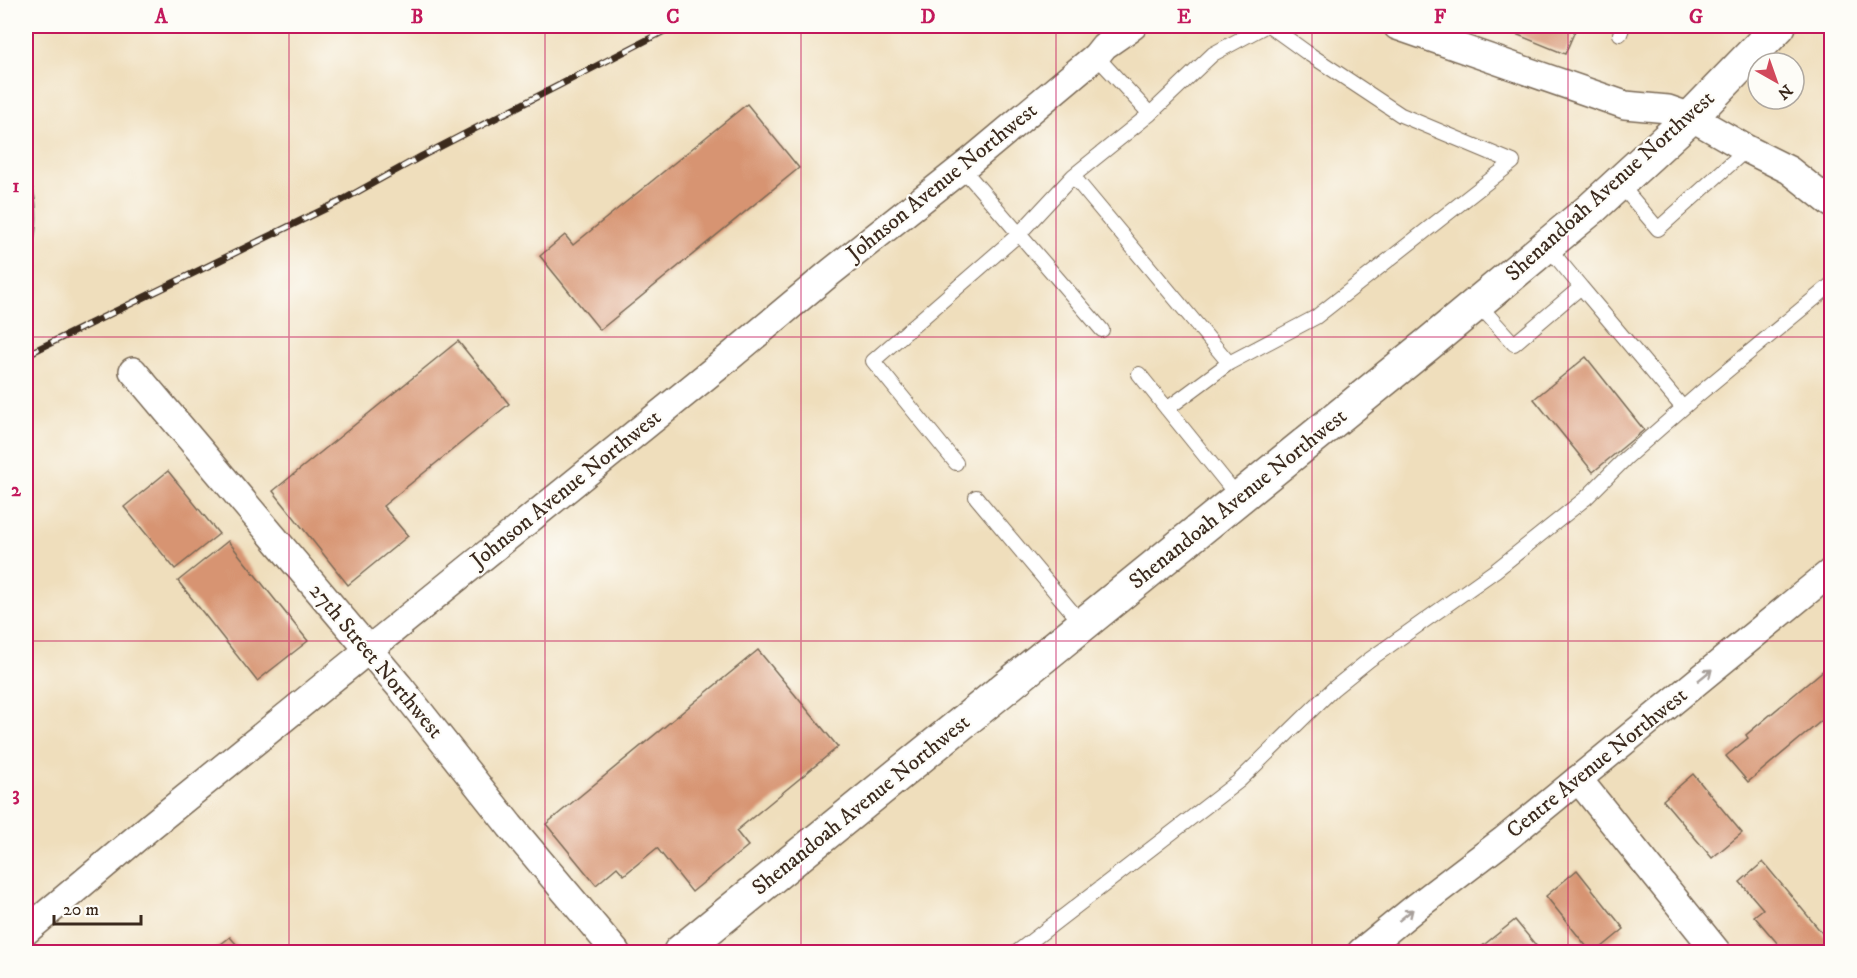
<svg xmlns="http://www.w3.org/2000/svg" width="1857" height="978" viewBox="0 0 1857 978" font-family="'IM FELL DW Pica',serif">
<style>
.building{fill:#d79472}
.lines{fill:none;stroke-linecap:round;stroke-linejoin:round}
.lane-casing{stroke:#7a6955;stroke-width:16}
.street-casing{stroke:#7a6955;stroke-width:30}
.secondary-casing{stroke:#7a6955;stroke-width:36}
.lane{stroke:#fff;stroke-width:14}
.street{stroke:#fff;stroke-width:27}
.secondary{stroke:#fff;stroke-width:33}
.rail-casing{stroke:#3b2a1e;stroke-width:7}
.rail{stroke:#fdfcf7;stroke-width:4.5;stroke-dasharray:14;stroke-linecap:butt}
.oneway{stroke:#a79f9a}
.grid{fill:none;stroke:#c2185b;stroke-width:1.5;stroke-opacity:0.55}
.labels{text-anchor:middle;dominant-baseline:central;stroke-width:4.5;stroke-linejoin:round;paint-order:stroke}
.street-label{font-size:22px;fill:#3b2a1e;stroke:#fdfcf7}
.neatline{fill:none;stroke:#c2185b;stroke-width:2}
.grid-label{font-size:20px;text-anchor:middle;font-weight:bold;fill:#c2185b}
</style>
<rect width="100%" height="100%" fill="#fdfcf7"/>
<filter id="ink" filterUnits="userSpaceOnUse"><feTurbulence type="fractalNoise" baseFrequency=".0167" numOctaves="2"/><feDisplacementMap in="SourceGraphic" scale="12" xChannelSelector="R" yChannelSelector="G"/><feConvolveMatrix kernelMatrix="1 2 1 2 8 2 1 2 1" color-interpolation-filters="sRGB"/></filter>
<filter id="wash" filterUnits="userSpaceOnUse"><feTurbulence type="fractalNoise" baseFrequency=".008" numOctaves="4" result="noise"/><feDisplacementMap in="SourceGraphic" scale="24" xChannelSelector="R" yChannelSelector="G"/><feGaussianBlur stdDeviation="1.35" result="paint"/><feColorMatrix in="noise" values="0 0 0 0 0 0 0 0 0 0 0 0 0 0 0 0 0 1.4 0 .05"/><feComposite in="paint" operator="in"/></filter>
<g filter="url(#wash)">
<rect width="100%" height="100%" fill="#efdebc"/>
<g id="blocks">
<!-- building -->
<path class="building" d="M1496,26H1577L1565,54Z
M747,104L799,168L600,330L540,256L565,235L573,245Z
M458,341L509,404L383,506L408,536L348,585L273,491Z
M1586,357L1644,430L1593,472L1534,399Z
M168,471L219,534L175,569L124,507Z
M228,541L308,641L257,681L178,581Z
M758,650L838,747L736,831L748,846L692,892L657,848L624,875L617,867L596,885L546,824Z
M1825,669L1832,676V712L1748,782L1726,756L1748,738L1746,735Z
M1693,774L1742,833L1712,858L1663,800Z
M1763,862L1832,945V952H1785L1754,916L1763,909L1740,882Z
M1577,870L1624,929L1596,952H1591L1546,896Z
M1515,920L1539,949L1535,952H1475Z
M230,937L243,952H211Z"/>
</g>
</g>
<g filter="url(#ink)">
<use href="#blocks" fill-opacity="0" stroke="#7a6955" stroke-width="1.5"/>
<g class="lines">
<!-- lane casing -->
<g class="lane-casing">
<path id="lane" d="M1620,34L1623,26
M1096,56L1150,114
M1073,176L1150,114L1213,54L1265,26
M1619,183L1658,229L1747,149
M26,191C31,212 30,224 26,245
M1547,246L1581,287
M1477,303L1514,344L1581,287L1683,408
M1102,330L1019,234L1073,176L1229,363L1316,317L1513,162L1401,115L1306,52L1270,26
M1139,374L1239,498
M1167,409L1229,363
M956,463L873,361L1019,234L962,168
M976,497L1083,625
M1017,952L1239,781L1333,689L1369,660L1496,570L1586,498L1626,458L1699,394L1832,284"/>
</g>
<!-- street casing -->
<g class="street-casing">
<path id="street" d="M1397,26L1625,105L1668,109L1691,117L1747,149L1789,170L1832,204
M133,371L400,687L510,826L616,952
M1578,779L1717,952
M26,931L151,826L720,365L831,272L972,160L1096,56L1104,46L1133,26
M1361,952L1415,908L1504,840L1832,571"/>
</g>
<!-- secondary casing -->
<g class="secondary-casing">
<path id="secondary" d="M680,952L1427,345L1592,208L1691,117L1779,26"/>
</g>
<!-- lane -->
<use href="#lane" class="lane"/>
<!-- street -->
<use href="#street" class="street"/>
<!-- secondary -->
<use href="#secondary" class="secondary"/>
<!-- rail casing -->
<g class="rail-casing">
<path id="rail" d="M26,355L339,202L422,156L674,26"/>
</g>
<!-- rail -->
<use href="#rail" class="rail"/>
</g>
<!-- one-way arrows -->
<defs><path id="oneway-shaft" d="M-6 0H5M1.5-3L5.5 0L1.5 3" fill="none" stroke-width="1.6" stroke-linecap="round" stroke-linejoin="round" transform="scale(1.5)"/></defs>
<g class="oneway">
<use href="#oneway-shaft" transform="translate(1705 675) rotate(-39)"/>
<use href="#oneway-shaft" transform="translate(1406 915) rotate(-39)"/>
</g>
</g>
<!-- grid -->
<path class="grid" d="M289,26V952M545,26V952M801,26V952M1056,26V952M1312,26V952M1568,26V952M26,337H1832M26,641H1832"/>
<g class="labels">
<!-- street labels -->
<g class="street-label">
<text transform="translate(942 182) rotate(-39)">Johnson Avenue Northwest</text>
<text transform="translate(1610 186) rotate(-42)">Shenandoah Avenue Northwest</text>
<text transform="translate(566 489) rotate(-39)">Johnson Avenue Northwest</text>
<text transform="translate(1238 499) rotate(-39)">Shenandoah Avenue Northwest</text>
<text transform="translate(376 661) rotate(50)">27th Street Northwest</text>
<text transform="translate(1597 763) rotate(-39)">Centre Avenue Northwest</text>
<text transform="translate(861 805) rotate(-39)">Shenandoah Avenue Northwest</text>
</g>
</g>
<!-- margin -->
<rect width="1857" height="978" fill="none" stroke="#fdfcf7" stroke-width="66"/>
<!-- north arrow -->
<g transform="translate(1776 81) rotate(140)"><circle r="28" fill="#fdfcf7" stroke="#afa8a0" stroke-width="1.5"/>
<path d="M0-4.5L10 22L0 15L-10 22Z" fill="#d1495b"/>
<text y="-9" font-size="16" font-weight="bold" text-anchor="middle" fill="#3b2a1e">N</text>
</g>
<!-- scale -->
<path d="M54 915v9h87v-9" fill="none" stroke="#3b2a1e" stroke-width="3"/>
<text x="63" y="915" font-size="18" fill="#3b2a1e" stroke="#fdfcf7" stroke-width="4.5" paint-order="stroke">20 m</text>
<rect x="33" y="33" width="1791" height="912" class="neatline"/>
<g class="grid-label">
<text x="161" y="23">A</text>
<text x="417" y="23">B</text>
<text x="673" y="23">C</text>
<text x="928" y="23">D</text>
<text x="1184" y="23">E</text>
<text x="1440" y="23">F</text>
<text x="1696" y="23">G</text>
<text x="16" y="192">1</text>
<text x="16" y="496">2</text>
<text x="16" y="800">3</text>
</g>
</svg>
